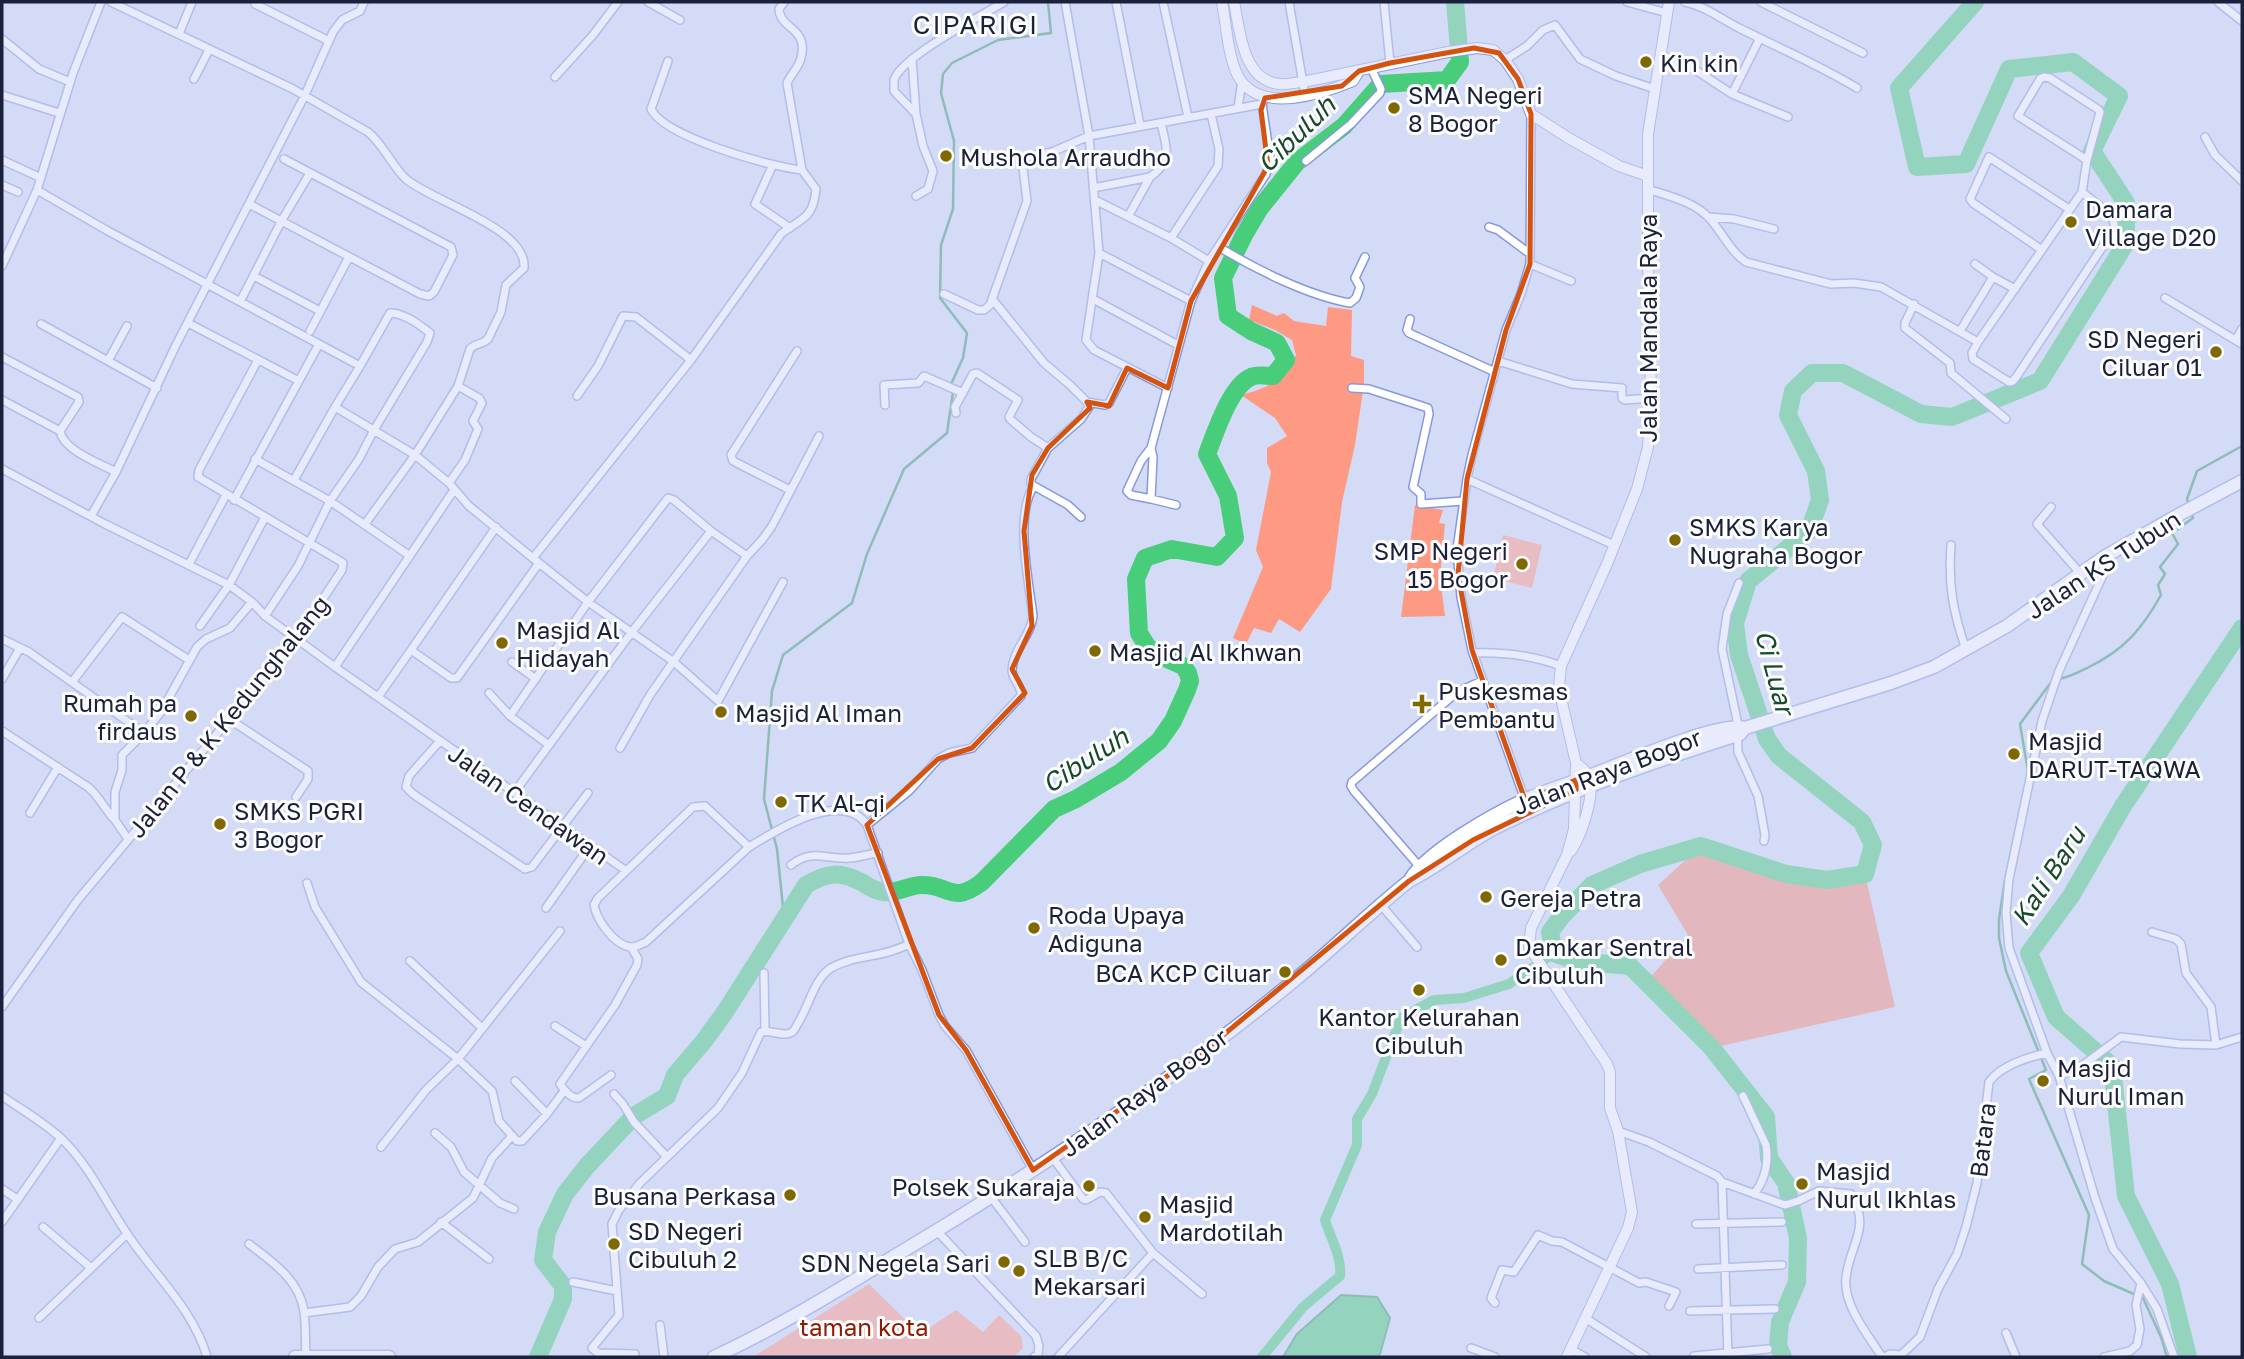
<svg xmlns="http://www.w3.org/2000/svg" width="2244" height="1359" viewBox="0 0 2244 1359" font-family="'Golos Text',sans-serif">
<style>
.green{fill:#fe9984}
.forest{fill:#f48c76}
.water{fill:#48cd7b;stroke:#3a9968;stroke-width:2}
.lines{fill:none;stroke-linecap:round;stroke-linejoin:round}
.stream{stroke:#3a9968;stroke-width:2.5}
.canal{stroke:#48cd7b;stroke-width:10}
.river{stroke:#48cd7b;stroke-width:18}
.minor-casing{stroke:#8899db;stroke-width:10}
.tertiary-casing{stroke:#8899db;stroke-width:12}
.trunk-casing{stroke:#8899db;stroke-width:15}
.minor{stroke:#fff;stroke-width:7}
.tertiary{stroke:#fff;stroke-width:10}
.trunk{stroke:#fff;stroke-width:12}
.marked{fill:none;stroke:#d45311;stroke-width:5;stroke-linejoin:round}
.poi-dot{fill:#806800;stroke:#fdfdfd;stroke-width:2.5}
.labels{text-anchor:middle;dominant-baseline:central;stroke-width:6;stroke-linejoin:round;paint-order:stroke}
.poi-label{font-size:24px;fill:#1b213b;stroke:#fdfdfd;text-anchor:start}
.street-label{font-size:24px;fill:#1b213b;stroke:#fdfdfd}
.park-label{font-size:24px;fill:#8e1900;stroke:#fdfdfd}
.neighbourhood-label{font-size:26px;letter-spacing:2px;fill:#1b213b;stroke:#fdfdfd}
.water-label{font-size:26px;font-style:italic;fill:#164a2a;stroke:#fdfdfd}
</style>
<rect width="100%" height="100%" fill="#d3dbf7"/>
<!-- green -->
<path class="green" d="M1252,305L1277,316L1284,313L1294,321L1326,326L1328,307L1352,310L1351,356L1364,360V384L1355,445L1342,502L1331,589L1300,632L1279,619L1271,633L1254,628L1246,644L1233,638L1263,567L1256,550L1271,472L1267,463V448L1287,436L1275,418L1241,395C1272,387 1279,382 1296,355L1292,340L1275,330L1249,320Z
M1415,505L1443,510L1439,523L1445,524L1440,577L1445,616L1401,617Z
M1503,535L1542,545L1532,588L1493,578Z
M869,1284L920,1334L956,1310L983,1332L999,1315L1021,1336L1023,1348L1014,1357H753Z"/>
<!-- forest -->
<path class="forest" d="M1701,846L1764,869L1865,874L1895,1007L1712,1048L1645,983L1688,935L1658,885Z"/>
<!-- water -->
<path class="water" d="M1341,1295L1377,1297L1390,1318L1380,1354L1377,1357H1283L1297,1334Z"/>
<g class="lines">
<!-- stream -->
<path class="stream" d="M952,382L963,358L967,333L940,298L941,245L953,209L954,141L941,93L943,74L952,63L998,40L1051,33L1048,2
M2189,506L2187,499L2197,471L2242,446
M2059,679C2070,677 2079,672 2089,667C2124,650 2142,629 2161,595L2158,585L2165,574L2160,567L2178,544L2172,533L2193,518L2191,512
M2028,771L2020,724L2052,681
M2022,801L2005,880L1999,919V938L2006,971L2046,1070L2029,1079L2089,1215L2082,1264L2104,1281L2143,1298L2161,1337L2167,1357
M784,917L777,849L764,799L772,691L783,655L852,603L867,554L904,469L947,433L953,392"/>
<!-- canal -->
<path class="canal" d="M1262,1357L1303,1307L1340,1276C1342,1257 1331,1239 1325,1220L1357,1145V1119L1372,1094L1401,1018L1434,1000L1464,998L1509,984L1554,953"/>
<!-- river -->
<path class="river" d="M538,1357L563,1299V1286L543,1260L547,1232L565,1194L587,1166L634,1116L667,1096L675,1075L704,1041L725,1012L806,885C828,872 840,871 863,883C869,887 875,891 883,892C896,894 907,886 920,885C949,883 951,906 982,882L1054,809L1076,799L1121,772L1159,741L1173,721L1187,690L1190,681L1188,673L1183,666L1156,654L1147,646L1139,633L1136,579L1145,558L1172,549L1217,557L1235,538L1228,496L1207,454C1215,434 1230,386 1251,377C1256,374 1267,376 1273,376L1286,360L1277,343L1251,331L1228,316L1223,278L1244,235L1260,208L1297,162L1344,126L1381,84L1447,80L1460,62L1455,2
M1783,1357L1778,1346L1780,1322L1797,1282L1798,1238L1786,1183L1769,1158L1766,1117L1712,1048L1630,966L1576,961L1554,953L1550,932L1562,916L1592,885L1640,864L1701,846L1786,874L1827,880L1865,874L1873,845L1862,822L1779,756L1767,739L1739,655L1735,623L1748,581L1809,531L1820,500L1816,471L1788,415L1793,391L1812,373H1843L1921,414L1952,417L2040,381L2126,243V203L2092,151L2119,96L2073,62L2009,69L1966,164L1917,167L1899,88L1975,2
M2188,1357L2170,1284L2126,1196L2112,1066L2056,1017L2029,953L2071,896L2123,806L2242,628"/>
<!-- minor casing -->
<g class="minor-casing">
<path id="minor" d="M111,2L293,89L368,132C384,145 391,165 406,179C431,201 528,228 524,268L506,285L501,312L488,339C482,345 475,343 470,349L458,386L415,455L365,524
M648,2L680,20
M1065,2L1089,136L1262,104L1265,98
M1116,2L1140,125
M1163,2L1188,117
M1289,2L1305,95
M1384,2L1390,63
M1627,2L1667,13
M1685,2C1705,6 1721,19 1739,28C1779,48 1819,65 1857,88
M1761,2L1863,53
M2218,2L2242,21
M255,4L329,41
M179,34L192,2
M2,39L39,69L70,82
M1661,55L1697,71L1732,94L1788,117
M912,59L916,114
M1505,60L1527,46L1543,30L1555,25L1580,59L1616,76L1655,89
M668,61L651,109C664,137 771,167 802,170
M555,77L593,35L618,2
M194,79L209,50
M1732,94L1760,38
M2,95L59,113
M1238,108L1242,81
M2205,137L2215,155L2242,181
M2,160L41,178
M1306,161L1351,124L1380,93L1381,89L1371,68
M771,169L755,204L790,228
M2,185L18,192
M1093,188L1150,177C1174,161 1166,146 1161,123
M1647,189C1669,196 1696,202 1711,220C1723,234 1731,252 1746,262L1831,284L1854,283L1881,287L1978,342L1972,353L1973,359L2009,382L2013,381L2017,376L2115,228L2112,216L2082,192L2087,160L2100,112L2099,110L2050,78L2044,77L2040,79L2018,116L2087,160
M37,190L108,231L360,366L335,407L415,455L449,483L469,506L539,563L588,602L674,662L718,701L783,582
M916,196L928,189L933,171L923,146L916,114L894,91C894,90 894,81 894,80C901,57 981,16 1004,2
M1095,200L1171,238L1218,166L1219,149L1211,114
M249,204L420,294L429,296L434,292L453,255L451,247L284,159
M1129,215L1150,177
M1709,217L1734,219L1774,229
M1489,227L1498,230L1529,253
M1171,238L1209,261
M1219,247C1255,269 1309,296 1350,303L1356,298L1360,287L1355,278L1365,257
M2042,250L1973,203L1970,199L1989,157L2069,209
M1099,253L1191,301L1151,448L1153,457L1151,499L1131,495L1127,491L1141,461L1151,448
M1530,264L1571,281
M1975,264L1993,277
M2,266L37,190L73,73L101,2
M254,276L320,311
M944,294L978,310H984L990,305L1027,201L1023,168L1024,160L1028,157L1052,152L1089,136L1099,253L1086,340L1094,350L1168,388
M242,298L282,220L310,173
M2165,298L2242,344
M1093,299L1178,345
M993,300L1044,363L1070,385L1087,402L1089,407L1081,419L1048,448L1031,479V484L1034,486L1068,505L1081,517
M1191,301L1209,261L1266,174L1270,158L1262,104
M1914,304L1905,323V328L1950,363L1951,373L2006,419
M1410,319L1407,330L1409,333L1495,372
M188,323L299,381
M41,324L157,388
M310,331L349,257
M1960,331L1993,277L2015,289
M2236,340L2242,329
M1978,342L2082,192
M2,357L78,397L79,402L60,431
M108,361L127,326
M1498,361L1572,384L1622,388V398L1625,400L1651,398
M1352,388L1369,389L1428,408L1429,414L1413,487L1421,494V504L1463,501
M577,396L598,366L623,316L636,317L691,360
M2,400L60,431C63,450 99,463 116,472
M1087,402L1105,405L1109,403L1127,368
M885,405L884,385L918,383L924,376L963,393
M956,413L955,407L973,374L977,373L1018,400L1009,417L1010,419L1031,437L1048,448
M255,459L330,501L410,556
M2,469L105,524L229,585L252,602L265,616L335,667L625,870
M1467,479L1614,545
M294,480L335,407
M449,483L465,460L478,429L473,421L482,403L479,398L458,386
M790,490L733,461L731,455L797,351
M1151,499L1176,505
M234,500L319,344
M2051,507L2037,524L2080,573
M91,516L116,472L176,345L305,95L333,32L342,20L360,11L364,2
M711,531L747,556L762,540L772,526L819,436
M1951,545C1948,586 1953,611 1966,650
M2104,557L2103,575L2059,671L2042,721L2009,879L2006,913L2009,948L2047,1053L2059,1076L2095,1198L2113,1249L2141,1283L2157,1309L2174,1357
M533,558L691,360L781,234C801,218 813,220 816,189L802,170L787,83C791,74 799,67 801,58C809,27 780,30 779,9L784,2
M189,564L226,495
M1739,583L1727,614L1722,649L1737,720L1738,752L1758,796L1765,835L1764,841
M265,616L298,566L330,501L359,459L374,430L427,342L430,333C419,324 404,313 390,313L360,366
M200,626L229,585L265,517
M2,639L29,652L144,733
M411,650L496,527
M1473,653C1504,652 1532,655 1561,666
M512,662L536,679
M335,667L454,490
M2,679L20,648
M72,682L122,617L189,660
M489,693L510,716L549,745
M378,697L411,650L451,678H457L539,563
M510,716L588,602L668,498L674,500L711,531L631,633L514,793
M229,719L308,771V779L296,797
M2,731L88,787C100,797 104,809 115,820
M439,742L409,776L406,787L413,794L525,869L532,867L588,793
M620,748L650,695L747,556
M1525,800L1472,650L1461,597L1457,549L1467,479L1472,455L1506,330L1521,294L1530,264L1531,114
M30,813L58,767
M867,825L910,790L938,759L949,753L972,748L1021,696C1022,685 1012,680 1012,670C1013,649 1031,636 1033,616C1029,582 1014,514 1034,486
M128,839L115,820V792L122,770V755L144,733L161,712L197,647L206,639L230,628L252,602
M749,847L705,806L693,807L598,898L594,905C597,920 613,944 630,947C635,948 641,944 646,942L749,847C775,831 842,788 867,825L909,944L922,970L939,1015L945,1026L966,1050L1033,1170
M791,865C812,848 826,860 850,858C859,857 869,854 878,853
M1419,866L1354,791L1351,786L1352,782L1457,692L1482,681
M307,883L315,907L361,982L458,1059L492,1091L499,1121L517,1141H522L547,1114L564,1091
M1381,905L1417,947
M546,908L590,846
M2152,932L2176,939L2181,944L2186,973L2211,1007L2216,1045
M410,961L482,1028
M764,973L765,1030
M2,1007L77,901L297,638L342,570L343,563L340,561L198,477L199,470L258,360
M555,1026L586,1046
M611,1075L579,1098C571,1099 564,1090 560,1084L615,1005L637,965L638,959L631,947
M2059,1076L2083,1065L2121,1037L2180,1044L2216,1045L2242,1037
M515,1081L547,1114
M614,1094L623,1104L634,1122L666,1156
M2,1096C22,1110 45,1123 63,1140C90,1167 105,1201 126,1232C153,1274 193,1308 207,1357
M1743,1096L1766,1145C1769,1164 1765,1180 1754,1194
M1618,1131L1649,1142L1717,1176L1722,1182L1785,1205L1798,1201L1819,1191L1851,1194C1872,1229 1849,1245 1846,1278C1843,1305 1868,1335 1882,1357
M435,1133L451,1147L464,1172L500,1203L514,1209
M381,1147L426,1090L458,1059L560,931
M1053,1158L1083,1199L1086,1200L1100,1192L1106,1193L1153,1253L1202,1294
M1722,1182L1728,1357
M2,1189L17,1199
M991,1197L1025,1242
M2,1222L61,1138
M441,1222L489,1259
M1696,1224L1782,1222
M43,1227L90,1267
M937,1231L1036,1336L1039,1346L1038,1354L1034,1357
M249,1244C272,1262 299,1279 304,1311C306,1325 305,1341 306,1356
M1698,1269L1782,1265
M573,1282L617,1291
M1495,1303L1491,1298L1502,1270L1514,1272L1538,1235L1552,1241L1562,1242L1639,1283L1646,1282L1676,1292L1669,1306
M1690,1311L1775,1309
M304,1313L350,1307L361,1296L378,1267L395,1249L418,1242L473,1198L492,1158L512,1136
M39,1318L127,1234
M1585,1318L1646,1357
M660,1325L664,1357
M2006,1333L2016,1357
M1471,1348L1495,1357
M1571,1349L1585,1357
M1694,1356L1768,1349
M635,1357V1354L598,1353L592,1348L619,1315L612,1224L619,1210L640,1183L718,1108L742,1073L761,1032C770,1029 784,1038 792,1032C794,1031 797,1025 798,1023C809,1006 814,979 831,968C853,955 883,958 909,944
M1058,1357L1153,1253
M1885,1357L1890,1354L1901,1355L1920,1337L1938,1289L1957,1254L1966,1227L1977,1183L1989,1082C2000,1066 2028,1057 2047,1053
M2104,1357L2130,1351L2137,1345L2140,1329L2136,1305L2141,1283"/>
</g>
<!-- tertiary casing -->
<g class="tertiary-casing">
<path id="tertiary" d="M1222,2C1226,23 1228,57 1238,76C1259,115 1322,94 1353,81L1359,71
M1234,2C1240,30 1242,81 1280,84C1287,85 1296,82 1303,82L1448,52L1477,48L1493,50L1505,60L1518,79L1531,114L1570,139L1619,166L1648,176
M1571,851C1581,836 1597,792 1588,775C1586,771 1580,766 1576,763
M1567,1357L1628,1228L1632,1212L1618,1131L1610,1108V1072L1607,1064L1529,947L1531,928L1567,855L1574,829L1576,763L1563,707L1559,686L1561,666L1607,564L1637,489L1648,447L1651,398L1648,259V134L1669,2"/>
</g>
<!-- trunk casing -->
<g class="trunk-casing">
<path id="trunk" d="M1411,878C1430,850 1492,815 1524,800C1545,791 1567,784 1589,776C1618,765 1720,721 1745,728L1891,683L1934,667L2007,626L2104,557L2182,513L2242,481
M295,1357H389
M714,1357C783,1325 848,1284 913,1245C1046,1165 1176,1078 1296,979C1335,947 1370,912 1409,881C1439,866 1465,844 1495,828C1573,789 1656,761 1740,734L1745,728"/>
</g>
<!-- minor -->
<use href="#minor" class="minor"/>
<!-- tertiary -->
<use href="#tertiary" class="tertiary"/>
<!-- trunk -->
<use href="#trunk" class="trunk"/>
</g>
<!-- marked area -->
<path d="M0 0H2244V1359H0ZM1474,48L1499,53L1518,79L1531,114L1530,264L1506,330L1467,479L1458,575L1472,650L1525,800L1576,780V790L1473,840L1409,881L1210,1046L1033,1170L966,1050L939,1015L867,825L938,759L972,748L1025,693L1012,669L1032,626L1024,531L1032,475L1048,448L1090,408L1087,402L1109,406L1127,368L1168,388L1191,301L1268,166L1261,110L1265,98L1342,86L1359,71L1390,63Z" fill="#d3dbf7" fill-opacity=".55" fill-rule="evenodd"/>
<path class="marked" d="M1474,48L1499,53L1518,79L1531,114L1530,264L1506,330L1467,479L1458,575L1472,650L1525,800L1576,780V790L1473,840L1409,881L1210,1046L1033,1170L966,1050L939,1015L867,825L938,759L972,748L1025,693L1012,669L1032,626L1024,531L1032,475L1048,448L1090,408L1087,402L1109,406L1127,368L1168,388L1191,301L1268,166L1261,110L1265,98L1342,86L1359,71L1390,63Z"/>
<!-- markers -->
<g class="poi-dot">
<circle cx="1646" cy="62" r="7"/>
<circle cx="1394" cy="108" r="7"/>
<circle cx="946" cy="156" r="7"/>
<circle cx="2071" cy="222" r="7"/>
<circle cx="2216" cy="352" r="7"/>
<circle cx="1675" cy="540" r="7"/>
<circle cx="1522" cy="564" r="7"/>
<circle cx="502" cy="643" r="7"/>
<circle cx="1095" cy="651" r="7"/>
<path d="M1418.5 693.5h7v7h7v7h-7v7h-7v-7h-7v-7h7z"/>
<circle cx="721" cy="712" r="7"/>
<circle cx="191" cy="716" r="7"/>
<circle cx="2014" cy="754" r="7"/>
<circle cx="781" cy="802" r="7"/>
<circle cx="220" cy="824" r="7"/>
<circle cx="1486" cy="897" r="7"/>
<circle cx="1034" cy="928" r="7"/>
<circle cx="1501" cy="960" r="7"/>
<circle cx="1285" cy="972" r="7"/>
<circle cx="1419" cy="990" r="7"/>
<circle cx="2043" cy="1081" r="7"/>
<circle cx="1802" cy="1184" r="7"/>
<circle cx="1089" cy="1186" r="7"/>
<circle cx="790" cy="1195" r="7"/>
<circle cx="1145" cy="1217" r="7"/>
<circle cx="614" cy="1244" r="7"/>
<circle cx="1004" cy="1262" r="7"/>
<circle cx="1019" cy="1271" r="7"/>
</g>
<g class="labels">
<!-- poi labels -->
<g class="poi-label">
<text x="1660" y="62">Kin kin</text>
<text x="1408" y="94">SMA Negeri<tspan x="1408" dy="28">8 Bogor</tspan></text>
<text x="960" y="156">Mushola Arraudho</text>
<text x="2085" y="208">Damara<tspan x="2085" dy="28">Village D20</tspan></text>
<text x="2202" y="338" text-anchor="end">SD Negeri<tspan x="2202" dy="28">Ciluar 01</tspan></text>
<text x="1689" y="526">SMKS Karya<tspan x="1689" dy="28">Nugraha Bogor</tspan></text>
<text x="1508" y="550" text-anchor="end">SMP Negeri<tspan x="1508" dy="28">15 Bogor</tspan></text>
<text x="516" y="629">Masjid Al<tspan x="516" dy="28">Hidayah</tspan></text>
<text x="1109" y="651">Masjid Al Ikhwan</text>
<text x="1438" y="690">Puskesmas<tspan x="1438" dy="28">Pembantu</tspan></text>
<text x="177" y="702" text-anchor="end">Rumah pa<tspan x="177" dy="28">firdaus</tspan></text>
<text x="735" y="712">Masjid Al Iman</text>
<text x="2028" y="740">Masjid<tspan x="2028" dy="28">DARUT-TAQWA</tspan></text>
<text x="795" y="802">TK Al-qi</text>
<text x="234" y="810">SMKS PGRI<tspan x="234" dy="28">3 Bogor</tspan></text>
<text x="1500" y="897">Gereja Petra</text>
<text x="1048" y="914">Roda Upaya<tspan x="1048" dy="28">Adiguna</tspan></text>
<text x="1515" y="946">Damkar Sentral<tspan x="1515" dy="28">Cibuluh</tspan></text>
<text x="1271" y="972" text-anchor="end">BCA KCP Ciluar</text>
<text x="1419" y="1016" text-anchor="middle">Kantor Kelurahan<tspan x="1419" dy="28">Cibuluh</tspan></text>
<text x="2057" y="1067">Masjid<tspan x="2057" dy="28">Nurul Iman</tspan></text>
<text x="1816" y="1170">Masjid<tspan x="1816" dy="28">Nurul Ikhlas</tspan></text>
<text x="1075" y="1186" text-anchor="end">Polsek Sukaraja</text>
<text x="776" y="1195" text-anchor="end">Busana Perkasa</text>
<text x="1159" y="1203">Masjid<tspan x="1159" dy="28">Mardotilah</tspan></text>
<text x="628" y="1230">SD Negeri<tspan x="628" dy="28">Cibuluh 2</tspan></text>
<text x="1033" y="1257">SLB B/C<tspan x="1033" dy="28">Mekarsari</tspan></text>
<text x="990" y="1262" text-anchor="end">SDN Negela Sari</text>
</g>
<!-- street labels -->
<g class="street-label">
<text transform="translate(1647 328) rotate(-90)">Jalan Mandala Raya</text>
<text transform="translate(2103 564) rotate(-33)">Jalan KS Tubun</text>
<text transform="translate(228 716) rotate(-51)">Jalan P &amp; K Kedunghalang</text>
<text transform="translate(1607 771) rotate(-21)">Jalan Raya Bogor</text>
<text transform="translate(529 804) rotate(35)">Jalan Cendawan</text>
<text transform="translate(1144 1092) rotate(-36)">Jalan Raya Bogor</text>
<text transform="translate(1982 1140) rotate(-83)">Batara</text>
</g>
<!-- park labels -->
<g class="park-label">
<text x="864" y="1326">taman kota</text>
</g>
<!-- neighbourhood labels -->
<g class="neighbourhood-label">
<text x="976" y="24">CIPARIGI</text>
</g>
<!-- water labels -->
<g class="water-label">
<text transform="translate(1296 134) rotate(-44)">Cibuluh</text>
<text transform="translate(1775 672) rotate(75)">Ci Luar</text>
<text transform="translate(1085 760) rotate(-33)">Cibuluh</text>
<text transform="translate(2048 876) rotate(-57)">Kali Baru</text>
</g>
</g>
<!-- border -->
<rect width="2244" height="1359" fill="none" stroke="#1b213b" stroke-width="7"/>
</svg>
